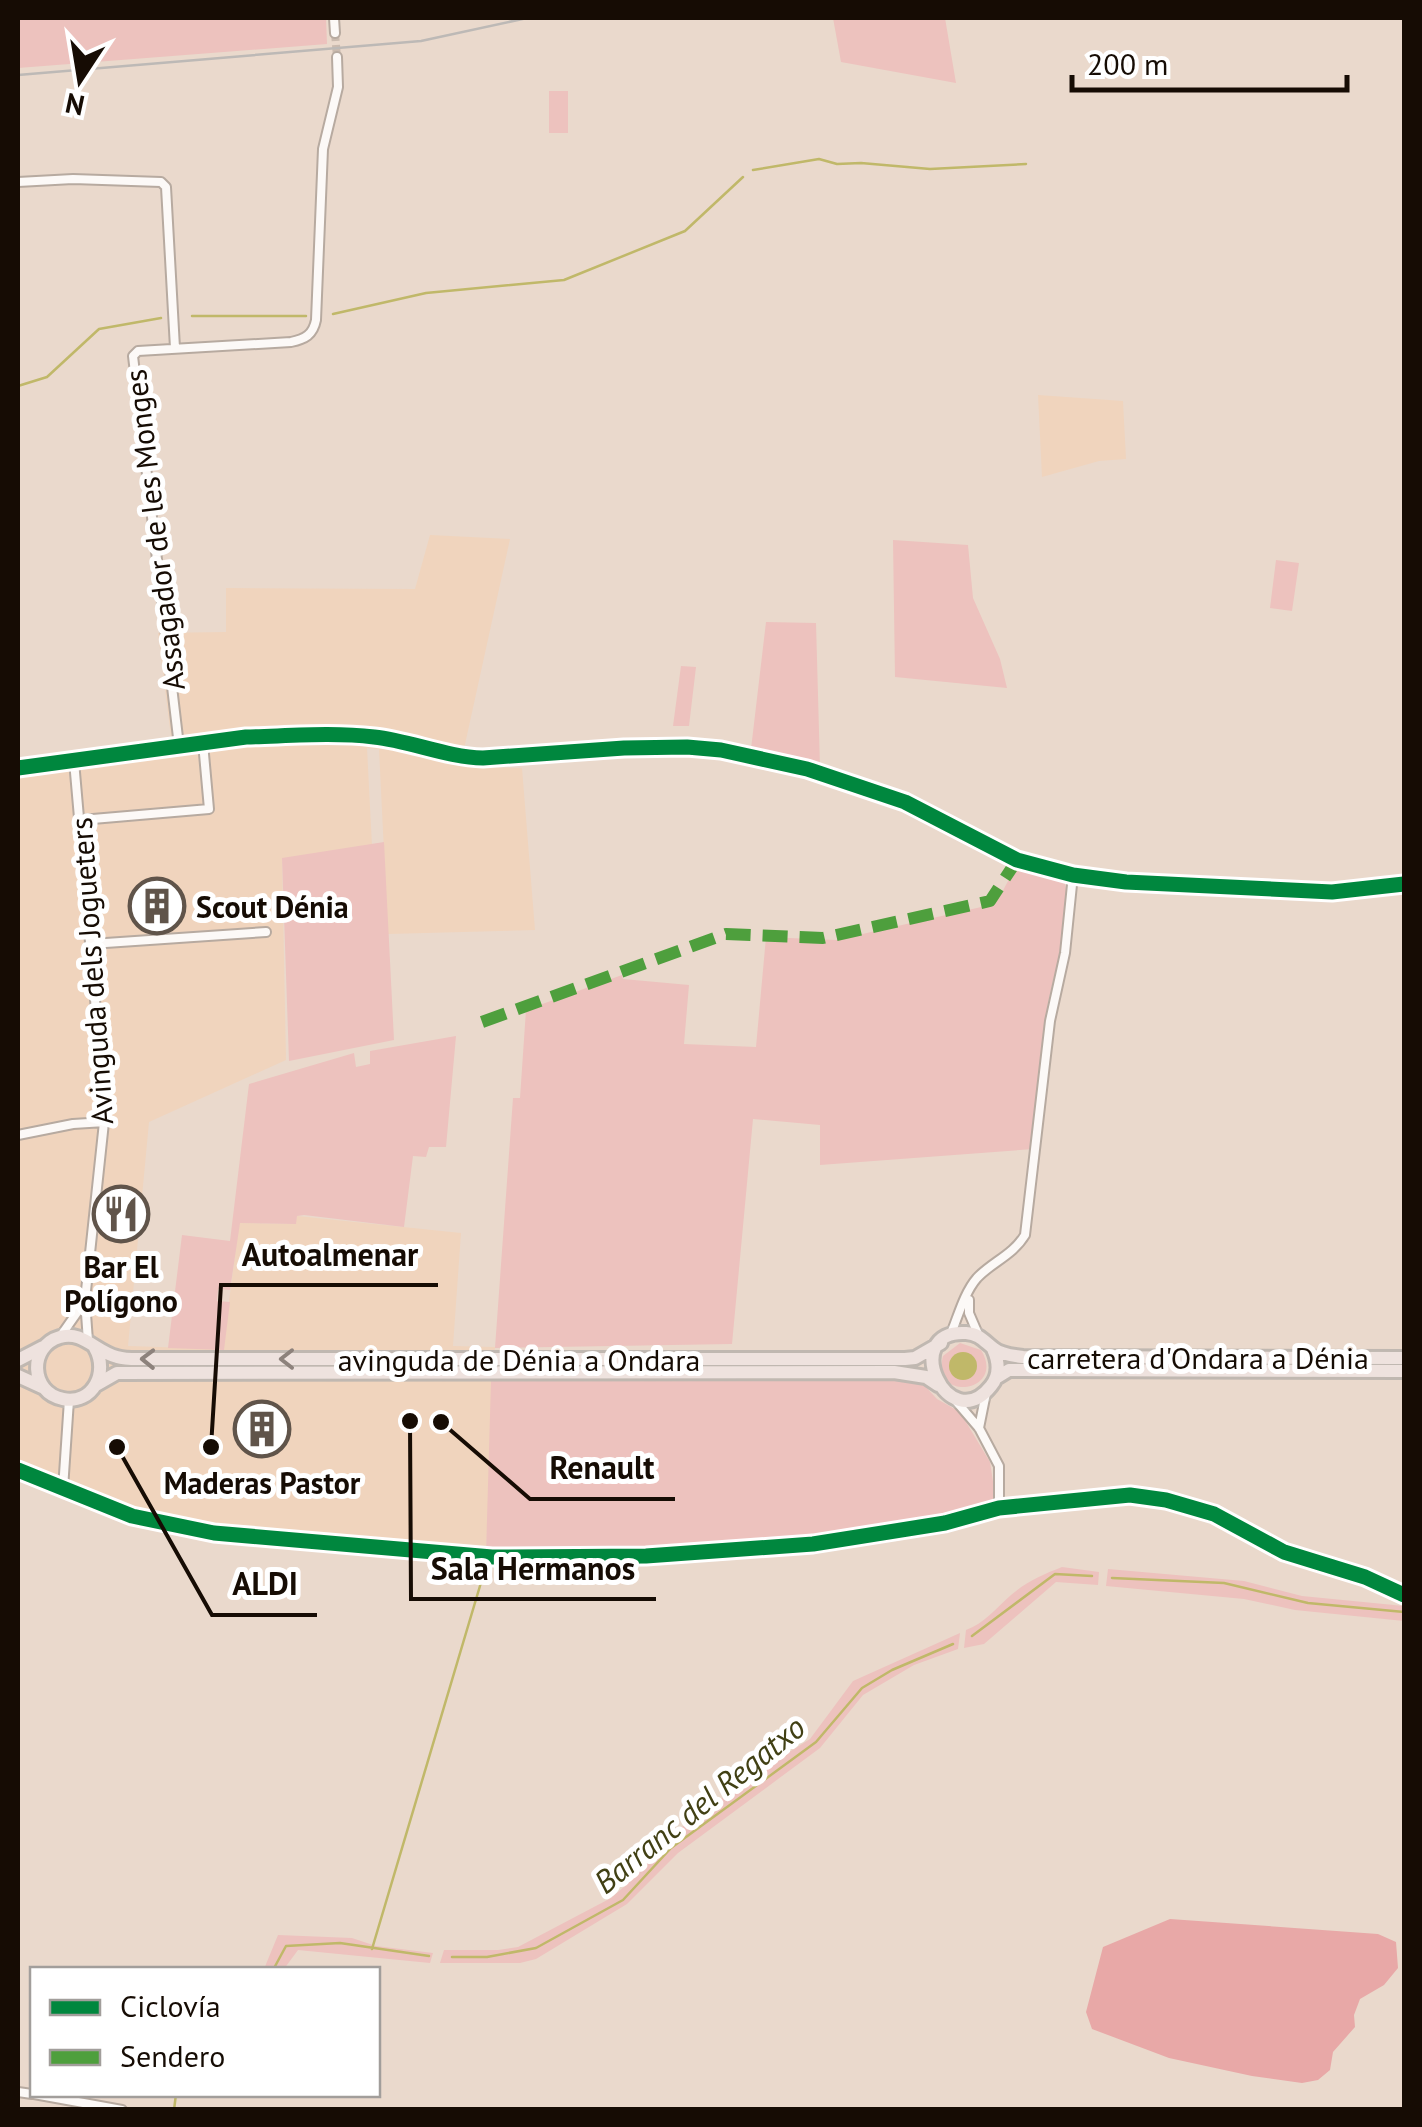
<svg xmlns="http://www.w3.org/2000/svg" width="1422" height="2127" viewBox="0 0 1422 2127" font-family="'PT Sans',sans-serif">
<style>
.built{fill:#f0d4bd}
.green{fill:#edc2be}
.forest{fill:#e8a8a7}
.water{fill:#c0b869}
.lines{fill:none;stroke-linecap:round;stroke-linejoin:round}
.stream{stroke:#c0b869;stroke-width:2.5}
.minor-tunnel{stroke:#cabaae;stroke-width:8;stroke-dasharray:8 4;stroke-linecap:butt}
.minor-casing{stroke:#b7aaa0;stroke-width:12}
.primary-casing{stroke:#c0b8b1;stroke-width:18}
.minor{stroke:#fcf9f7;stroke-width:8}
.primary{stroke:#eee2de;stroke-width:12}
.tram{stroke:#bdb9b6;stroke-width:2.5}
.quiet{stroke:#4e9f3d;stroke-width:12;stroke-dasharray:25 12;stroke-linecap:butt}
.cycleway-casing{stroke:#fff;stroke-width:21}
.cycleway{stroke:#00873e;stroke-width:15}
.oneway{stroke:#8d827c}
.labels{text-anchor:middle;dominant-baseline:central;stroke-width:10;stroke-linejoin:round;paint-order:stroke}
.street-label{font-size:30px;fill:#160c04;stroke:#fff}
.poi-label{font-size:30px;font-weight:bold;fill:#160c04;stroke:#fff}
.water-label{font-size:32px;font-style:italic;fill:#414014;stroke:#fff}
.leader{fill:none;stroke:#160c04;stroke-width:4}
.callout-dot{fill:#160c04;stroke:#fff;stroke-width:4}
.callout-label{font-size:32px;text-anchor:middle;font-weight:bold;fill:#160c04;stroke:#fff;stroke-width:10;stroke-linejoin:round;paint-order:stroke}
</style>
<rect width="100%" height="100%" fill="#ead9cc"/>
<!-- built -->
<path class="built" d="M1038,395L1123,401L1126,459L1099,461L1042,477Z
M430,535L510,539L462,758L405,752L471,767L522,768L535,930L388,934L379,749L367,748L372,846L282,859L286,1060L149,1122L128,1346L223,1349L239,1223L295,1224L297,1216L461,1233L453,1346L495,1347L486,1554L437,1544L210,1526L161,1518L65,1487L18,1467V774L173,753L158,633L226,632V588L415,589Z"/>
<!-- green -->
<path class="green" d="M18,18H326L327,44L18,68Z
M833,18H945L956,83L841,62Z
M549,91H568V133H549Z
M893,540L968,545L973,598L1000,659L1007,688L895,677Z
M1276,560L1299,563L1292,611L1270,608Z
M766,622L816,623L820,767L751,749Z
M681,666L696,667L689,726H673Z
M384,842L394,1040L289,1061L282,858Z
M1019,867L1063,879C1078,908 1049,983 1046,1017C1043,1060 1038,1105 1033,1149L820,1165V1125L753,1119L732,1344L495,1348L513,1098H520L526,1010L622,975L623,979L689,985L684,1044L756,1047L766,937L836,940L990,905L1000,896L1015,868Z
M456,1036L446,1147H429L426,1157L413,1156L404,1227L304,1215L297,1216L296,1224L240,1223L230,1290L218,1289L217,1301L230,1302L224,1350L168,1348L182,1235L230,1241L249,1084L354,1053L356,1067L370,1064V1051Z
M960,1343L981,1350C1007,1392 931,1404 943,1356Z
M901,1379L924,1385L937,1399L960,1412L990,1462L995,1495L991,1503C966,1519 932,1521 903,1527C766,1551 626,1552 486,1554L491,1381Z
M1062,1567L1099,1572L1098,1585L1056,1582L984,1644L964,1648L966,1630C985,1623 996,1608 1011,1595C1026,1582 1044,1574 1062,1567Z
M1108,1569L1244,1581L1302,1596L1404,1606V1621L1295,1610L1244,1599L1106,1586Z
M960,1633L958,1649L914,1665L863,1695L820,1748L678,1853L627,1904L536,1959L520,1963H440L444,1950H498L518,1947L611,1898L632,1880L668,1837L764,1768L810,1739L853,1681Z
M278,1935L352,1938L376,1946L433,1953L430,1963L298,1950L284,1969H264Z"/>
<!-- forest -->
<path class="forest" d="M1170,1919L1378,1934L1396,1942L1398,1968L1384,1985L1360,1999L1354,2015L1355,2027L1333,2052L1330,2070L1318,2080L1302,2083L1252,2076L1169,2058L1092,2029L1086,2012L1103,1947Z"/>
<!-- water -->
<path class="water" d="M949 1366a14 14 0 1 1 28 0a14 14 0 1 1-28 0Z"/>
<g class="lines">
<!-- stream -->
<path class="stream" d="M753,170L819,159L837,164L861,163L930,169L1026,164
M333,314L426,293L564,280L685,231L743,177
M192,316H306
M18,386L47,377L99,329L161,318
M1112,1578L1224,1583L1308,1603L1404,1612
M972,1636L1055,1574L1092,1576
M372,1949L488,1559
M452,1957H487L536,1948L623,1900L671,1848L816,1742L862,1688L892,1670L953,1644
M273,1970L286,1946L340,1943L429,1956
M174,2110L176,2094"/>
<!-- minor-tunnel -->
<path class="minor-tunnel" d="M335,33L337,57"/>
<!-- minor casing -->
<g class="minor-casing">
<path id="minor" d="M334,18L335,33
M18,182L73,179L161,182L166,187L175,348
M179,746L133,356L138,351L291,342C305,339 313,335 316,320L323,149L338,87L337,57
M74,761L105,1113L85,1300L88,1341
M18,768L246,737C288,736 333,732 374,737C411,741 446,757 483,758L624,748L687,747L721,750L807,769L905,802L1017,860L1073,875L1126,882L1332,892L1404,884
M81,820L209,809L203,743
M91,944L266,932
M18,1135L73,1124L105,1122
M969,1300V1313L978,1334
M62,1334L83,1304
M950,1336C958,1317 964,1293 977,1278C992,1262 1013,1255 1025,1235L1050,1021L1065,953L1073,875
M955,1400L979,1428L999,1466V1508
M979,1428L986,1393
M18,1470L132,1516L214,1533L492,1557L646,1556L813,1544L945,1523L999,1508L1130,1495L1166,1500L1214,1514L1284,1552L1365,1577L1404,1595
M63,1489L69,1400
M18,2092L32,2094
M34,2094L122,2110"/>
</g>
<!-- primary casing -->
<g class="primary-casing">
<path id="primary" d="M95,1348C109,1372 93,1405 63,1399C30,1393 28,1346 60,1337C82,1330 96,1352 117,1357C127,1360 138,1359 148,1359H905L915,1358L941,1343
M993,1349C999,1362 1000,1375 991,1386C948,1440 898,1329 966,1333C979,1334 983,1340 993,1348C1000,1354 1013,1356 1023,1357L1404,1358
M18,1360L43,1347
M18,1376L42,1387
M996,1378L1009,1370H1019L1404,1371
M96,1385L117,1373L894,1372L926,1377L938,1385"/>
</g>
<!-- minor -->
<use href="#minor" class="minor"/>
<!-- primary -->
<use href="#primary" class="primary"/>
<!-- tram -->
<path class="tram" d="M18,75L421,41L527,18"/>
<!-- quiet -->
<path class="quiet" d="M482,1022L726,934L823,938L990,901L1017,860"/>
<!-- cycleway casing -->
<g class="cycleway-casing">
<path id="cycleway" d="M18,768L246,737C288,736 333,732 374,737C411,741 446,757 483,758L624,748L687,747L721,750L807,769L905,802L1017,860L1073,875L1126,882L1332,892L1404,884
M18,1470L132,1516L214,1533L492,1557L646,1556L813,1544L945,1523L999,1508L1130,1495L1166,1500L1214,1514L1284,1552L1365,1577L1404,1595"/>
</g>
<!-- cycleway -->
<use href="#cycleway" class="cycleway"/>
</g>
<!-- one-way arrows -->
<defs><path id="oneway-chevron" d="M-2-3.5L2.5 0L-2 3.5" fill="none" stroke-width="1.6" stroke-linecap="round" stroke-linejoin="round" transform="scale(2.5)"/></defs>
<g class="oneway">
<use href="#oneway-chevron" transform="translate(148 1359) rotate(-179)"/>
<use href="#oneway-chevron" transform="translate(287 1359) rotate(-180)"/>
</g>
<!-- icons -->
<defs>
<g id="building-ring" transform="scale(2.875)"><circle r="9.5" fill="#fff" stroke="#60544a" stroke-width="1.5"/><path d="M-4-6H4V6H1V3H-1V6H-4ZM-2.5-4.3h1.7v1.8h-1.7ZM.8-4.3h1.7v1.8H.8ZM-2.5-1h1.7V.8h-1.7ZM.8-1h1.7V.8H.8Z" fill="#60544a"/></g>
<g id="restaurant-ring" transform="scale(2.875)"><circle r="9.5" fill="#fff" stroke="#60544a" stroke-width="1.5"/><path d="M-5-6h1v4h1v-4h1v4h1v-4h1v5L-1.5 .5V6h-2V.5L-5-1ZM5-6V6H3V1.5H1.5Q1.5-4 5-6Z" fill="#60544a"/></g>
</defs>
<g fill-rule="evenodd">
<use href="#building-ring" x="157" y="906"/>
<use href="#restaurant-ring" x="121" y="1214"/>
<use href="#building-ring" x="262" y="1429"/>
</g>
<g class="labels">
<!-- street labels -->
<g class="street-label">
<text transform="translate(154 530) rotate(-97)">Assagador de les Monges</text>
<text transform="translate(91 971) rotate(-94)">Avinguda dels Jogueters</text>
<text x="1198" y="1357">carretera d'Ondara a Dénia</text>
<text x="519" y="1359">avinguda de Dénia a Ondara</text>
</g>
<!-- poi labels -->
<g class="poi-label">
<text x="196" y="906" text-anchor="start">Scout Dénia</text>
<text x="121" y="1266">Bar El<tspan x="121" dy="34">Polígono</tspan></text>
<text x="262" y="1482">Maderas Pastor</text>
</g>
<!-- water labels -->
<g class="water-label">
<text transform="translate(699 1804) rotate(-39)">Barranc del Regatxo</text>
</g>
</g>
<!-- callouts -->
<path class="leader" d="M211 1447L221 1285H438M441 1422L530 1499H675M410 1421L411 1599H656M117 1447L212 1615H317"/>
<g class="callout-dot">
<circle cx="211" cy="1447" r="10"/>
<circle cx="441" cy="1422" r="10"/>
<circle cx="410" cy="1421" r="10"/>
<circle cx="117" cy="1447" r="10"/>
</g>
<g class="callout-label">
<text x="330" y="1266">Autoalmenar</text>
<text x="602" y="1479">Renault</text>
<text x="533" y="1580">Sala Hermanos</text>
<text x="265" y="1595">ALDI</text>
</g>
<!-- border -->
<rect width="1422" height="2127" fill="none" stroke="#160c04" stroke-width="40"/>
<!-- legend -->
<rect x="30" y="1967" width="350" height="130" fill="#ffffff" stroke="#a29e9b" stroke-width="2.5"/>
<rect x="50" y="2000" width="50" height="15" fill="#00873e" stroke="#a29e9b" stroke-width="2.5"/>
<text x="120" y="2017" font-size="30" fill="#160c04">Ciclovía</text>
<rect x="50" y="2050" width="50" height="15" fill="#4e9f3d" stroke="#a29e9b" stroke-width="2.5"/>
<text x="120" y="2067" font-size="30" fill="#160c04">Sendero</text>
<!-- north arrow -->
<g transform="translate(80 80) rotate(192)" stroke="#ffffff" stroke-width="8" paint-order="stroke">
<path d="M0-8L18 38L0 25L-18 38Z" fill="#160c04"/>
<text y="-15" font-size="28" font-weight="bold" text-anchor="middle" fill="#160c04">N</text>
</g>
<!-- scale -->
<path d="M1072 75v15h275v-15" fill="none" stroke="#160c04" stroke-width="5"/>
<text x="1087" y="75" font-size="30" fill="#160c04" stroke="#ffffff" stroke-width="8" paint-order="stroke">200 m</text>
</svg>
